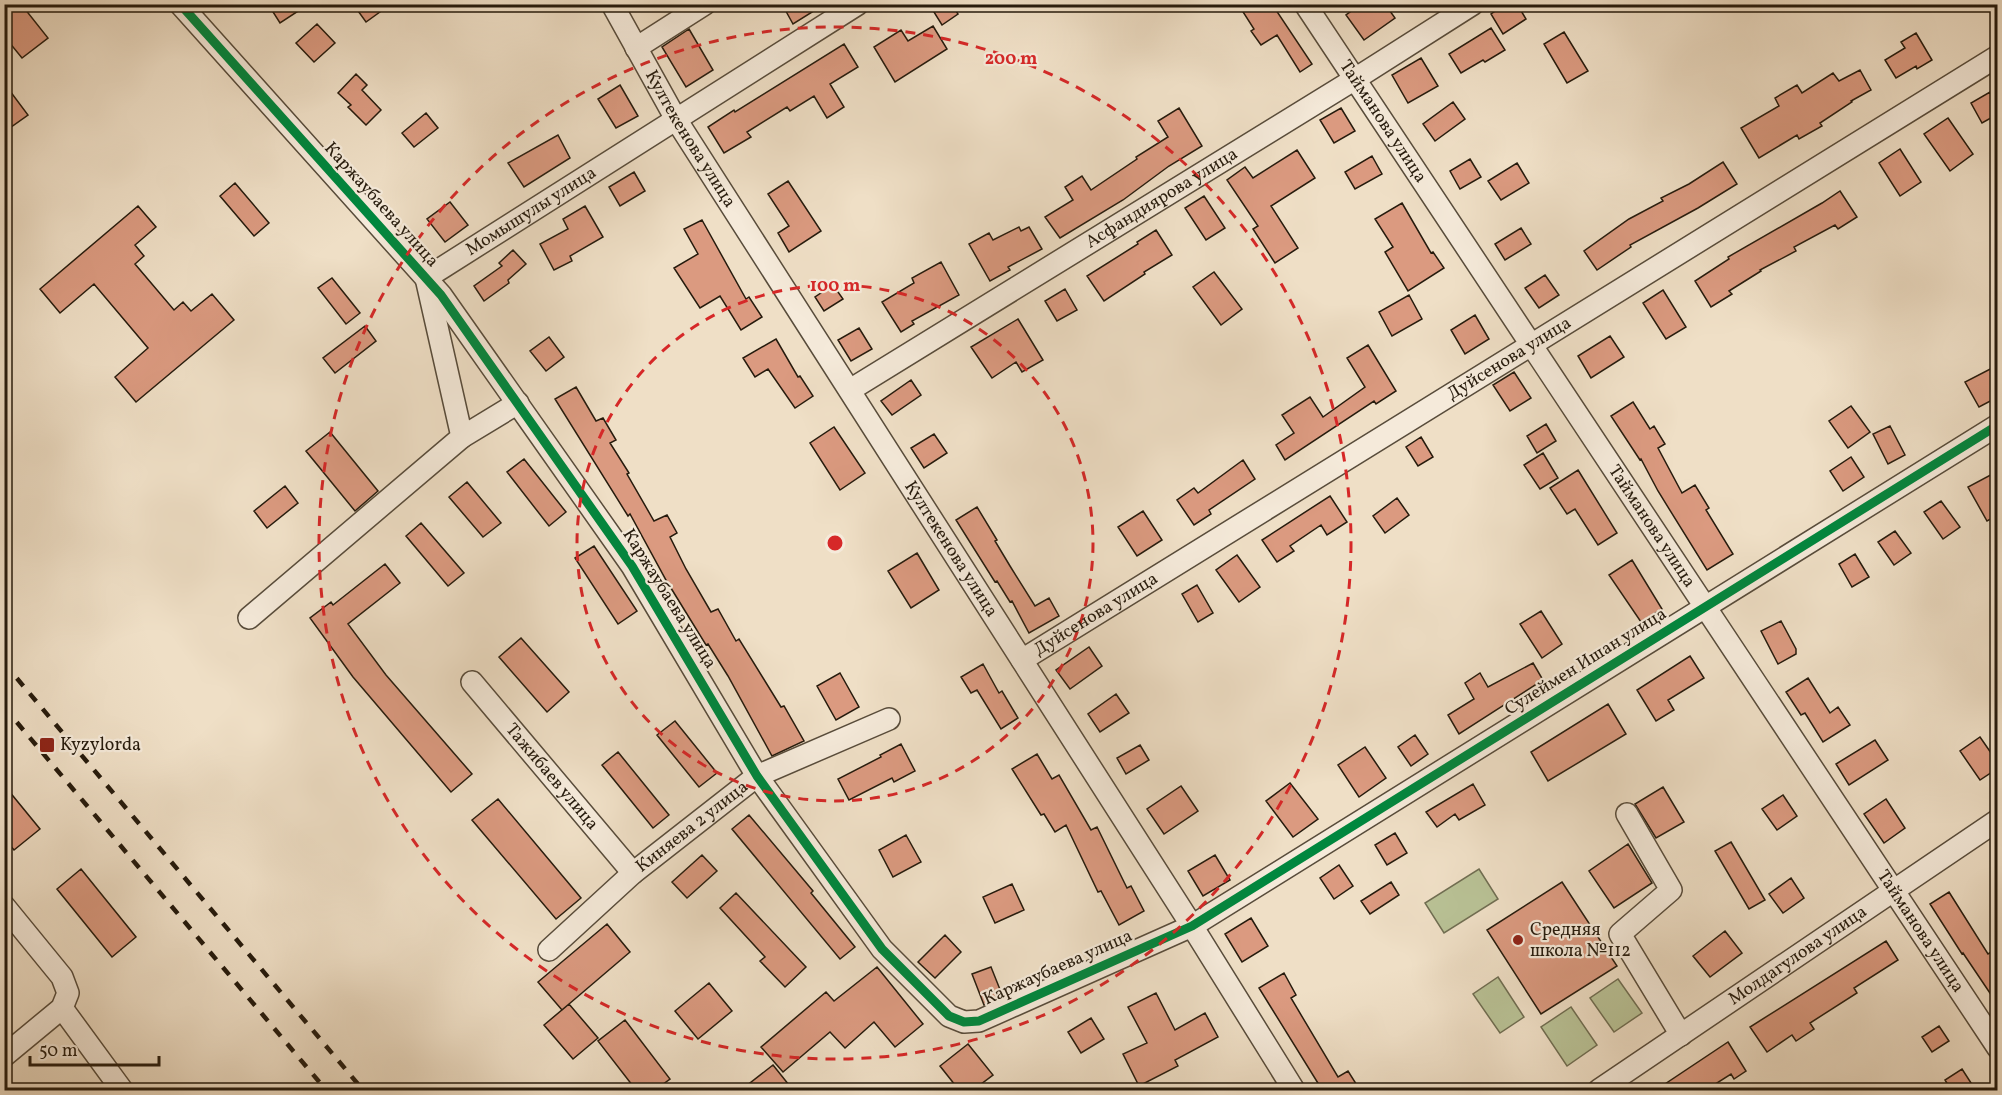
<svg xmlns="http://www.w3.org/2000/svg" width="2002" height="1095" viewBox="0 0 2002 1095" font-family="Vollkorn,serif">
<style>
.green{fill:#b9c296;stroke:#706e52;stroke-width:1.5}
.building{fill:#db9a80;stroke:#261b0d;stroke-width:1.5}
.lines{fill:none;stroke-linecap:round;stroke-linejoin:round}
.minor-casing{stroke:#584c3b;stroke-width:24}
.minor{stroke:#f5eada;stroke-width:21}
.rail{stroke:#261b0d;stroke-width:4.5;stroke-dasharray:10 10;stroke-linecap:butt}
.cycleway-casing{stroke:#f5eada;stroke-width:13}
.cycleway{stroke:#00873e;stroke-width:9}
.ring{fill:none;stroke:#d62828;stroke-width:3;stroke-dasharray:10 8}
.poi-dot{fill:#8f2418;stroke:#f5eada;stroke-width:2}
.labels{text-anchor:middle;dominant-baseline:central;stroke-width:4.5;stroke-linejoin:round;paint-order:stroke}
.street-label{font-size:18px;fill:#261b0d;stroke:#f5eada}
.poi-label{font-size:18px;fill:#261b0d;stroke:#f5eada;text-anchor:start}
.centre{fill:#d62828;stroke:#f5eada;stroke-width:3}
.ring-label{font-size:18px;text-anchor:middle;font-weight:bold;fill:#d62828;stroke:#f5eada;stroke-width:4.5;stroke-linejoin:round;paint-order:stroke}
</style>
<rect width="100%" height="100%" fill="#efdfc6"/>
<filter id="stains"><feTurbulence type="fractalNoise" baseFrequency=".00333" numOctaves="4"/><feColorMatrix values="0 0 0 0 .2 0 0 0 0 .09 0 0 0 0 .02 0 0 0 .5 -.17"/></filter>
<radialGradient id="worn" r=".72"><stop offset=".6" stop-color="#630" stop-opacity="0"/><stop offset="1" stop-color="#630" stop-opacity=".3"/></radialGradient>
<!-- green -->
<path class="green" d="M1479,869L1498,899L1444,933L1425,903Z
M1498,977L1524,1017L1500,1033L1473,994Z
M1618,979L1642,1013L1614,1032L1590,998Z
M1571,1007L1597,1045L1567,1066L1541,1027Z"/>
<!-- building -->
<path class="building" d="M4,4H21L48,38L22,58L4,36Z
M268,4H309L280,23Z
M353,4H391L366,22Z
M782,4H825L793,24Z
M929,4H952L958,14L942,25Z
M1238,4H1272L1312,64L1300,72L1277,35L1261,45L1251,31L1254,29Z
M1361,4H1385L1395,18L1364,40L1346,15Z
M1506,4H1517L1526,19L1503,34L1491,14Z
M317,24L335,43L314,62L296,43Z
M933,26L947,49L895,82L874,47L901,30L908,41Z
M1491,28L1505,50L1485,62L1483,60L1461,73L1449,54Z
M689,29L713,70L686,87L662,47Z
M1564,32L1588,71L1567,83L1544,44Z
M1916,33L1932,60L1917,69L1916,66L1896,78L1885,60L1905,48L1901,42Z
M844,44L858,67L830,84L844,107L827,118L814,96L790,111L787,107L747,132L751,137L724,153L708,127L734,110L735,112Z
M1421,58L1438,86L1408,103L1392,75Z
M1860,70L1871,90L1851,101L1852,102L1820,123L1822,126L1799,139L1797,135L1759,158L1741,128L1779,106L1775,98L1797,85L1802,93L1833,73L1839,81Z
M356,74L367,85L362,90L381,110L366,125L348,107L351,105L338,93Z
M4,83L28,115L4,132Z
M620,85L638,116L616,128L598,99Z
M1990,92L1998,105V114L1982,123L1971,103Z
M1453,102L1465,119L1435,141L1423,124Z
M1179,108L1202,146L1169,166L1123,200L1060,238L1045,217L1073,200L1065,187L1082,176L1091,190L1137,159L1136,157L1168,137L1158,121Z
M1341,108L1355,131L1334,143L1320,120Z
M426,113L438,128L414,147L402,133Z
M1948,118L1973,154L1950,171L1924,134Z
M558,135L570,158L524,187L508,163Z
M1900,149L1921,182L1900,196L1879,163Z
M1297,150L1315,178L1271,206L1298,248L1275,263L1253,229L1258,226L1227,180L1245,167L1253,178Z
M1372,156L1382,174L1355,189L1345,172Z
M1470,159L1481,177L1460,189L1450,171Z
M1723,162L1737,184L1698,208L1630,245L1631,247L1597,270L1584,251L1629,219L1663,201L1661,198L1689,184Z
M1517,163L1529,183L1501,200L1488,181Z
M634,172L645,191L620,206L609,187Z
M788,181L821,231L789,252L778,233L789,226L768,194Z
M235,183L269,223L254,236L220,196Z
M1840,191L1857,217L1838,229L1835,225L1794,247L1796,251L1760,270L1761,271L1729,291L1732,294L1711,307L1695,281L1729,259L1728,257L1822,203Z
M1204,196L1225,228L1206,240L1185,208Z
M450,202L468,225L445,242L427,219Z
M1402,203L1431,253L1433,252L1444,268L1408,291L1385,252L1393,247L1375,219Z
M138,206L156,227L135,245L144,256L135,264L174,310L183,302L191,311L212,294L234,320L136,402L115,377L148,348L94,284L60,313L40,289Z
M585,206L603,237L570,256L572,261L554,270L540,244L568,229L563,219Z
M702,220L746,299L749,297L762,317L741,330L720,296L700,308L674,268L698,254L684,229Z
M1019,227L1021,231L1029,227L1042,249L1008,267L1010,270L990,281L969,244L989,233L993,240Z
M1521,228L1531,244L1505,260L1495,244Z
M1156,230L1172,255L1144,272L1145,274L1104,301L1087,276L1138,244L1137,242Z
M513,250L526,264L508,280L509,283L484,301L474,286L502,266L499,263Z
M941,262L959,295L912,321L914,324L901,332L882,302L914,283L912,278Z
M1214,272L1242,309L1221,325L1193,287Z
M1545,275L1559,295L1539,308L1525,288Z
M332,278L360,313L346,324L318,288Z
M833,285L843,299L824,311L815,297Z
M1065,289L1077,310L1057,321L1045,301Z
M1663,290L1686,327L1666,339L1643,303Z
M1409,295L1422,319L1392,336L1379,312Z
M1475,315L1489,339L1465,354L1451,330Z
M1018,319L1043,360L1022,372L1016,362L992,378L971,347Z
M365,326L376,341L335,373L323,358Z
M859,328L872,349L851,361L838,340Z
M1610,336L1624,357L1591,378L1578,356Z
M549,337L564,357L546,371L530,351Z
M776,339L798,377L800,376L813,396L795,408L768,369L755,377L743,358Z
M1368,345L1396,391L1376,404L1374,401L1285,460L1276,445L1294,433L1282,415L1310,397L1323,417L1365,387L1347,358Z
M1998,365V397L1979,407L1965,382Z
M1514,372L1531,398L1510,411L1493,385Z
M911,380L921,395L892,415L881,401Z
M576,387L596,421L603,418L616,440L610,443L629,473L627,474L654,521L667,515L677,533L670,537L686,569L711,612L718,609L736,641L739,639L781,707L784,706L804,741L772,756L728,676L708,644L706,645L666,580L630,514L628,516L555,399Z
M1633,402L1650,429L1654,426L1665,444L1658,448L1682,493L1695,485L1709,508L1706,510L1733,554L1707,570L1658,491L1641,459L1640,460L1611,416Z
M1851,406L1870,432L1848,448L1829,421Z
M1546,424L1556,441L1537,453L1527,436Z
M1890,426L1905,455L1888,464L1873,434Z
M834,427L865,473L840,490L810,443Z
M330,432L378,491L355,511L306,451Z
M934,434L947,453L924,468L911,448Z
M1421,437L1433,457L1418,466L1406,447Z
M1543,453L1558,478L1540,489L1524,465Z
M1851,457L1864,477L1843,491L1830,471Z
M524,459L566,512L549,526L507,472Z
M1243,460L1255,479L1209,510L1211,514L1194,525L1177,500L1194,488L1198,493Z
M1578,470L1617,533L1598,545L1575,509L1567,514L1550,488Z
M1998,471V515L1987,521L1968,487Z
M467,482L501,523L483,537L449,497Z
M285,486L298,503L267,528L254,511Z
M1330,496L1347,522L1327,535L1321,525L1290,546L1294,551L1277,562L1262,540Z
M1397,498L1409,515L1385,533L1373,516Z
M1941,501L1960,527L1943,539L1924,512Z
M977,507L997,540L995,541L1010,566L1035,606L1049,598L1059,616L1029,633L1012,601L1010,602L997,581L995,582L956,520Z
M1143,511L1162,540L1137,556L1118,527Z
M421,523L464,573L448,586L406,536Z
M1895,531L1911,553L1894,565L1878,542Z
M594,546L637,611L618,624L575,558Z
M917,553L939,590L911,608L888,571Z
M1855,554L1869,577L1852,587L1839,564Z
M1237,555L1260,587L1239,602L1216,570Z
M1632,560L1662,609L1641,622L1609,575Z
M385,564L400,583L348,624L386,675L472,774L451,792L353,677L310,618L331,602L333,605Z
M1197,585L1213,613L1198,622L1182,594Z
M1541,611L1562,644L1542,658L1520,624Z
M1781,621L1796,649V654L1778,664L1761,631Z
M521,638L569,692L547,712L499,657Z
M1089,647L1102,666L1070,689L1056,670Z
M1690,656L1704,678L1668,700L1674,710L1656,721L1637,690Z
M1533,663L1543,680L1459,734L1448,715L1474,699L1465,683L1480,673L1488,687Z
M983,664L999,693L1002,691L1018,718L1001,729L977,690L971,693L961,677Z
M840,673L859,707L836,720L817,686Z
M1808,678L1830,713L1838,707L1850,725L1823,742L1805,713L1801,715L1786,692Z
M1116,694L1129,713L1100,732L1088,714Z
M1608,704L1626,734L1548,781L1531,752Z
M675,721L717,773L699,787L657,735Z
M1415,735L1428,754L1411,766L1398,747Z
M1980,737L1998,763V768L1980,780L1960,751Z
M1875,740L1888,760L1849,785L1836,764Z
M901,744L915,771L894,782L892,778L849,800L838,779L881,757L880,755Z
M1140,745L1149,760L1126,774L1117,758Z
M1365,747L1386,778L1359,797L1338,765Z
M618,752L669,815L653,828L602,765Z
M1037,754L1052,779L1059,775L1091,830L1097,827L1127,888L1131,886L1144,911L1119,925L1101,891L1098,892L1066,825L1055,832L1044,814L1041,815L1012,769Z
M1290,783L1318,819L1293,837L1266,801Z
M1473,784L1485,805L1459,820L1455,814L1437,827L1426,812Z
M4,785L40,829L14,850L4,838Z
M1181,786L1198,811L1164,834L1147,809Z
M1663,787L1684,822L1656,838L1635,804Z
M1783,795L1797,816L1777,830L1762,809Z
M498,799L581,898L556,919L472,820Z
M1886,799L1905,828L1884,843L1864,814Z
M749,815L813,891L811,893L855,947L840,959L732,829Z
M1395,833L1407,853L1387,865L1375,845Z
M906,835L921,862L893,877L879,850Z
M1731,842L1765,900L1749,909L1715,851Z
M1628,844L1652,883L1614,908L1589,871Z
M702,855L717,871L687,898L672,882Z
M1215,855L1230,880L1203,896L1188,871Z
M1339,865L1353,886L1334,899L1320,878Z
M81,869L136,937L112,957L57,889Z
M1791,878L1804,898L1783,913L1769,894Z
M1391,882L1399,895L1370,914L1361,901Z
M1562,882L1617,966L1541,1014L1487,930Z
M1012,884L1024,910L995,923L983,897Z
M1949,892L1988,954L1998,948V1005L1963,953L1962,954L1930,904Z
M736,893L806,967L785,987L760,961L765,957L720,908Z
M1251,918L1268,946L1242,962L1225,934Z
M607,924L630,952L562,1010L538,982Z
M1725,931L1742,953L1710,977L1693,956Z
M945,935L961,952L935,978L918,962Z
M1886,941L1898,960L1854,988L1857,993L1810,1023L1814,1029L1796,1041L1792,1035L1767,1052L1750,1027Z
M877,967L923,1024L895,1047L874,1022L845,1048L830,1032L783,1072L761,1047L826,992L834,1001Z
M991,967L1003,997L984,1005L972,974Z
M1284,973L1296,995L1291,998L1338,1077L1348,1071L1360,1090H1317L1321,1088L1259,988Z
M709,983L732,1011L698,1039L675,1011Z
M1156,993L1175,1030L1205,1013L1218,1037L1175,1060L1178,1066L1139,1086L1123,1054L1147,1043L1128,1007Z
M569,1004L598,1038L573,1059L544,1025Z
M1091,1018L1104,1039L1081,1053L1068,1032Z
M625,1020L670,1079L655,1090H636L598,1041Z
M1939,1026L1949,1041L1932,1052L1922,1037Z
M1728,1042L1746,1071L1734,1079L1731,1074L1706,1090H1656Z
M968,1044L993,1075L973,1090H959L940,1066Z
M773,1065L793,1090H741Z
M1962,1069L1973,1086L1966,1090H1951L1945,1080Z"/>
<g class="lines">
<!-- minor casing -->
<g class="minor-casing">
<g id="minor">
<path d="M180,4L441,295L632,566L757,776L882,949L949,1016L964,1022L979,1021L1192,926L1998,425"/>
<path id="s1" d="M612,4L677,121L1192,926L1294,1090"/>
<path id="s2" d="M1305,4L1998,1048"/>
<path d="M636,48L705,4"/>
<path id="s3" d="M850,390L1355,79L1473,4"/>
<path d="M462,437L518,403"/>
<path id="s4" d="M249,618L462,437L426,278L858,4"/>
<path id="s5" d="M1022,660L1998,56"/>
<path id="s6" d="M472,682L633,873"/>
<path d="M1627,814L1671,890L1620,934L1681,1035"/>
<path d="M4,906L62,977L68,993L62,1008L4,1056"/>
<path id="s7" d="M549,950L633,873L757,776L889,719"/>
<path d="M62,1008L122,1090"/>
<path id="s8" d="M1599,1090L1998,820"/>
</g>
</g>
<!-- minor -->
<use href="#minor" class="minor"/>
<!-- rail -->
<path class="rail" d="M4,663L363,1090
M4,707L326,1090"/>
<!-- cycleway casing -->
<g class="cycleway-casing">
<path id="cycleway" d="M180,4L441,295L632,566L757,776L882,949L949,1016L964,1022L979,1021L1192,926L1998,425"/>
</g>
<!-- cycleway -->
<use href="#cycleway" class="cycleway"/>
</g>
<!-- distance rings -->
<g class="ring">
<circle cx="835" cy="543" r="258"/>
<circle cx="835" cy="543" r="516"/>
</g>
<!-- markers -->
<g class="poi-dot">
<rect x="39" y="737" width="16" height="16" rx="3"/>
<circle cx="1518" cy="940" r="6"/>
</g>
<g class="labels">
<!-- street labels -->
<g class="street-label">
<text stroke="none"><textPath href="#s2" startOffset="141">Тайманова улица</textPath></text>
<text stroke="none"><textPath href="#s1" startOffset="156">Култекенова улица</textPath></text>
<text stroke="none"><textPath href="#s3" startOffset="366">Асфандиярова улица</textPath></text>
<text transform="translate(381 205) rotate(48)">Каржаубаева улица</text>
<text stroke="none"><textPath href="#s4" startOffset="567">Момышулы улица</textPath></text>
<text stroke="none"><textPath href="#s5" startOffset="573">Дуйсенова улица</textPath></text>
<text stroke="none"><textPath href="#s2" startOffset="627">Тайманова улица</textPath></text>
<text stroke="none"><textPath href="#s1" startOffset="642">Култекенова улица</textPath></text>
<text transform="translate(669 599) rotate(58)">Каржаубаева улица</text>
<text stroke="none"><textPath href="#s5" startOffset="87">Дуйсенова улица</textPath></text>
<text transform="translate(1586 662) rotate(-32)">Сулеймен Ишан улица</text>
<text stroke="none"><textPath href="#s6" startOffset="124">Тажибаев улица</textPath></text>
<text stroke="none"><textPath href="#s7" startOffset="189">Киняева 2 улица</textPath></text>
<text stroke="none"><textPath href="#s2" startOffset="1113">Тайманова улица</textPath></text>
<text stroke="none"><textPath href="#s8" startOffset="240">Молдагулова улица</textPath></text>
<text transform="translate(1058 968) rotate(-24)">Каржаубаева улица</text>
</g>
<!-- poi labels -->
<g class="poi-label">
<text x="60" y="745">Kyzylorda</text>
<text x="1530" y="930">Средняя<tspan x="1530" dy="21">школа №112</tspan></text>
</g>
</g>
<circle cx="835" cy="543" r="9" class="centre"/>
<g class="ring-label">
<text x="1011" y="64">200 m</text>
<text x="835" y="291">100 m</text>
</g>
<!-- margin -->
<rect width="2002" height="1095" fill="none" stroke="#efdfc6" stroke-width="24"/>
<rect x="6" y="6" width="1990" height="1083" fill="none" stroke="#261b0d" stroke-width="3"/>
<rect x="12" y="12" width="1978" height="1071" fill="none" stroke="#261b0d" stroke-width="1.5"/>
<!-- scale -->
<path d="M30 1056v9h129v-9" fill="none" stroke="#261b0d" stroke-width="3"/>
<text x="39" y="1056" font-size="18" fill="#261b0d" stroke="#f5eada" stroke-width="4.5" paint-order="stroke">50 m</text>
<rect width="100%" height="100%" filter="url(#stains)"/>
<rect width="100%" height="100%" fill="url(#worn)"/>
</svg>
